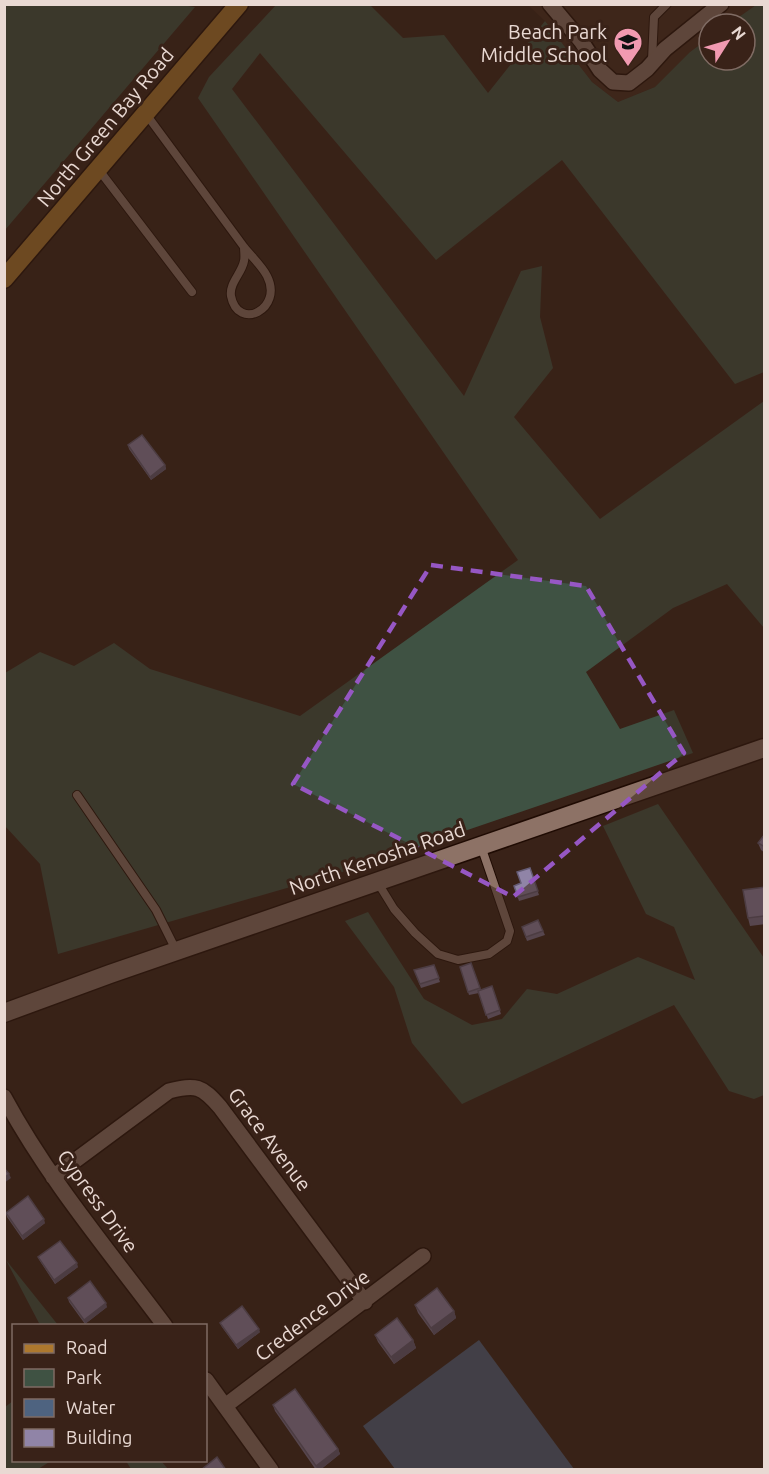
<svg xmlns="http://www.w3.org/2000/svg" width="769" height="1474" viewBox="0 0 769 1474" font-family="Ubuntu,sans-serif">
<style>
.built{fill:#462a1d}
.green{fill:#3f5243}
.water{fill:#4e6380}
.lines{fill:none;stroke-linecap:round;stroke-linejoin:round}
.service-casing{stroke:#1f0b03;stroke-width:10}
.minor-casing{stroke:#1f0b03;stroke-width:18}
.tertiary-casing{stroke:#1f0b03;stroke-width:21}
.primary-casing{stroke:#1f0b03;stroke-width:21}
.service{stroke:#8d7266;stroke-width:8}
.minor{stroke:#8d7266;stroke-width:15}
.tertiary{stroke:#8d7266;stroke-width:18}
.primary{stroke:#ad782e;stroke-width:18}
.wall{fill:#7c7290}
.shaded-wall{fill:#655c75}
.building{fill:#9084a7;stroke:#655c75;stroke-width:1.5}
.marked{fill:none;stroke:#9657c4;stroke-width:4.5;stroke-dasharray:12 8;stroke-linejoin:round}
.labels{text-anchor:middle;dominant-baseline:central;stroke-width:6;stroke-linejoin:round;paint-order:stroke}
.poi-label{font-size:20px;fill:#e9d9d3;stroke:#392218;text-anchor:end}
.street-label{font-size:20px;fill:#e9d9d3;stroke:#392218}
</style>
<rect width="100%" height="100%" fill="#392218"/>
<!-- built -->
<path class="built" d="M528,5H756L729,24H709V38L690,52L655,87L618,102L592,82L545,21Z"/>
<!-- green -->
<path class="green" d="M181,5L195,7L5,230V5Z
M276,5H370L403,38L444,35L488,93L545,21L592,82L618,102L655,87L690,52L709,38V60H745V24H729L756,5H764V372L735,384L562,160L436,260L260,53L232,89L464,396L521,271L542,266L540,317L553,368L514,417L600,519L764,401V628L727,584L673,608L586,672L620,729L674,710L693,753L356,868L58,954L40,864L5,826V673L40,652L74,666L114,643L150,669L300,716L518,560L198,98L209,77Z
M658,804L764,958V1095L754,1099L729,1091L674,1005L462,1104L412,1043L394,987L345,921L368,912L424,999L472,1025L502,1019L527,989L557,994L638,957L695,980L674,927L646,914L603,826Z
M6,1260L58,1325H40Z
M13,1401L14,1460L51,1461L38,1469H5V1407Z
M126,1461H161L168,1469H131Z"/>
<!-- water -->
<path class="water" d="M479,1340L574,1469H395L363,1426Z"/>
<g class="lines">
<!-- service casing -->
<g class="service-casing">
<path id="service" d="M652,60L654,17L667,4
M146,114L244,247C244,251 245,257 244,261C242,273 229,283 231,296C238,332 284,309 267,276C262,266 251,256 244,247
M99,170L192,292
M77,795L156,910L176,950
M378,883L394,909L415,933L438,954L458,960L489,954L507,941L510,931L481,846"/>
</g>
<!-- minor casing -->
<g class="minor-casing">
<path id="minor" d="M550,4L581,41L600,70L613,82L629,83L647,69L665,49L721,4
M4,1097C48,1179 109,1251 165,1326
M53,1177L169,1091C196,1084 202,1086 220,1107L365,1302
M206,1380L271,1470
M225,1406L423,1256"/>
</g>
<!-- tertiary casing -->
<g class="tertiary-casing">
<path id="tertiary" d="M4,1013L110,974L764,748"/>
</g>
<!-- primary casing -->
<g class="primary-casing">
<path id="primary" d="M4,279L239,4"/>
</g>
<!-- service -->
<use href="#service" class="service"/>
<!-- minor -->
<use href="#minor" class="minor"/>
<!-- tertiary -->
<use href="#tertiary" class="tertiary"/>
<!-- primary -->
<use href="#primary" class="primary"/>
</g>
<!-- wall -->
<path class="wall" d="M128,445L165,465L166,469L151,480L129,449Z
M765,834V853L761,850L758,843Z
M530,868L539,895L519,901L514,886L521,883Z
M765,887V924L750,926L748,918Z
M522,927L543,931L545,935L527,941Z
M471,963L481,990L492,986L501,1014L488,1019L479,993L469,995L460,967Z
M434,965L440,982L421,988L414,970Z
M6,1213L45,1223L23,1240L7,1217Z
M38,1257L78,1267L55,1284L40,1261Z
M68,1298L107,1307L85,1324L69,1302Z
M415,1305L454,1311L456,1318L434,1335L418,1313Z
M220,1323L260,1332L238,1349L222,1327Z
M375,1335L413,1340L416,1348L394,1364L378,1342Z
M273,1405L338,1449L340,1454L320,1470H316L275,1411Z"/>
<!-- shaded-wall -->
<path class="shaded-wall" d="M165,465L166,469L151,480L150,477Z
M9,1174L11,1178L4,1183V1178Z
M44,1219L45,1223L23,1240L22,1236Z
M77,1263L78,1267L55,1284L54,1280Z
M106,1303L107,1307L85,1324L84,1320Z
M454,1311L456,1318L434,1335L431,1328Z
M259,1329L260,1332L238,1349L236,1345Z
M413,1340L416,1348L394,1364L391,1357Z
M338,1449L340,1454L320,1470H317L316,1466Z"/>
<!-- building -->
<path class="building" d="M142,435L165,465L150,477L128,445Z
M765,834V847L758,843Z
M530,868L538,891L518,897L514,886L521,883L517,872Z
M765,887V916L748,918L743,890Z
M538,920L543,931L526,937L522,927Z
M471,963L480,988L468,992L460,967Z
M434,965L439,978L420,984L414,970Z
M492,986L500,1010L486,1015L478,991Z
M4,1168L9,1174L4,1178Z
M28,1196L44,1219L22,1236L6,1213Z
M60,1241L77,1263L54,1280L38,1257Z
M90,1281L106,1303L84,1320L68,1298Z
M437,1288L454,1311L431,1328L415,1305Z
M242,1306L259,1329L236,1345L220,1323Z
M397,1318L413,1340L391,1357L375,1335Z
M295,1389L338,1449L316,1466L273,1405Z
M217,1457L226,1470H201Z"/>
<!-- marked area -->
<path d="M0 0H769V1474H0ZM431,565L586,586L684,753L513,897L293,784Z" fill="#392218" fill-opacity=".55" fill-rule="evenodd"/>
<path class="marked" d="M431,565L586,586L684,753L513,897L293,784Z"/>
<!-- icons -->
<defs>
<g id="school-pin" transform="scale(1.5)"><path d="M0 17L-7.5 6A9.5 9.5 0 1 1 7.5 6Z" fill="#f19ab1" stroke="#392218"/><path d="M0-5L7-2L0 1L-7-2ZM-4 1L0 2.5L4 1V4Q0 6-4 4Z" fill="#111"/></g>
</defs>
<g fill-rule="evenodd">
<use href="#school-pin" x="628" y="42"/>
</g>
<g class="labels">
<!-- poi labels -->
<g class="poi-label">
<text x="607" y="31">Beach Park<tspan x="607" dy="23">Middle School</tspan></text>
</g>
<!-- street labels -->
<g class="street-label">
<text transform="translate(105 127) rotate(-50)">North Green Bay Road</text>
<text transform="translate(377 858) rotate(-19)">North Kenosha Road</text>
<text transform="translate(270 1139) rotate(53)">Grace Avenue</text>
<text transform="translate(98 1201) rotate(54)">Cypress Drive</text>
<text transform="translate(312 1315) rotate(-37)">Credence Drive</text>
</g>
</g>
<!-- border -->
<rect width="769" height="1474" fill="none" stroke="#e9d9d3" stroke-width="12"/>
<!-- legend -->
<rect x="12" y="1324" width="195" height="138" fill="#392218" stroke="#7f6b63" stroke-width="1.5"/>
<rect x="24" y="1344" width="30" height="9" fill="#ad782e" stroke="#7f6b63" stroke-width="1.5"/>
<text x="66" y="1354" font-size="18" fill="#e9d9d3">Road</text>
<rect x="24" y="1369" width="30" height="18" fill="#3f5243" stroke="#7f6b63" stroke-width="1.5"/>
<text x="66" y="1384" font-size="18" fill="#e9d9d3">Park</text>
<rect x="24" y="1399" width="30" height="18" fill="#4e6380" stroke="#7f6b63" stroke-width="1.5"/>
<text x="66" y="1414" font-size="18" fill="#e9d9d3">Water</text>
<rect x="24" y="1429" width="30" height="18" fill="#9084a7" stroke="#7f6b63" stroke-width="1.5"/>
<text x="66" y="1444" font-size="18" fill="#e9d9d3">Building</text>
<!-- north arrow -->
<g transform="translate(727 42) rotate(53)"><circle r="28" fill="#392218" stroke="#7f6b63" stroke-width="1.5"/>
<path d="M0-4.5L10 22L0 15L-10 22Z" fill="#f19ab1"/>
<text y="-9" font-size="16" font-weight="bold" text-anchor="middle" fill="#e9d9d3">N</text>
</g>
</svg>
